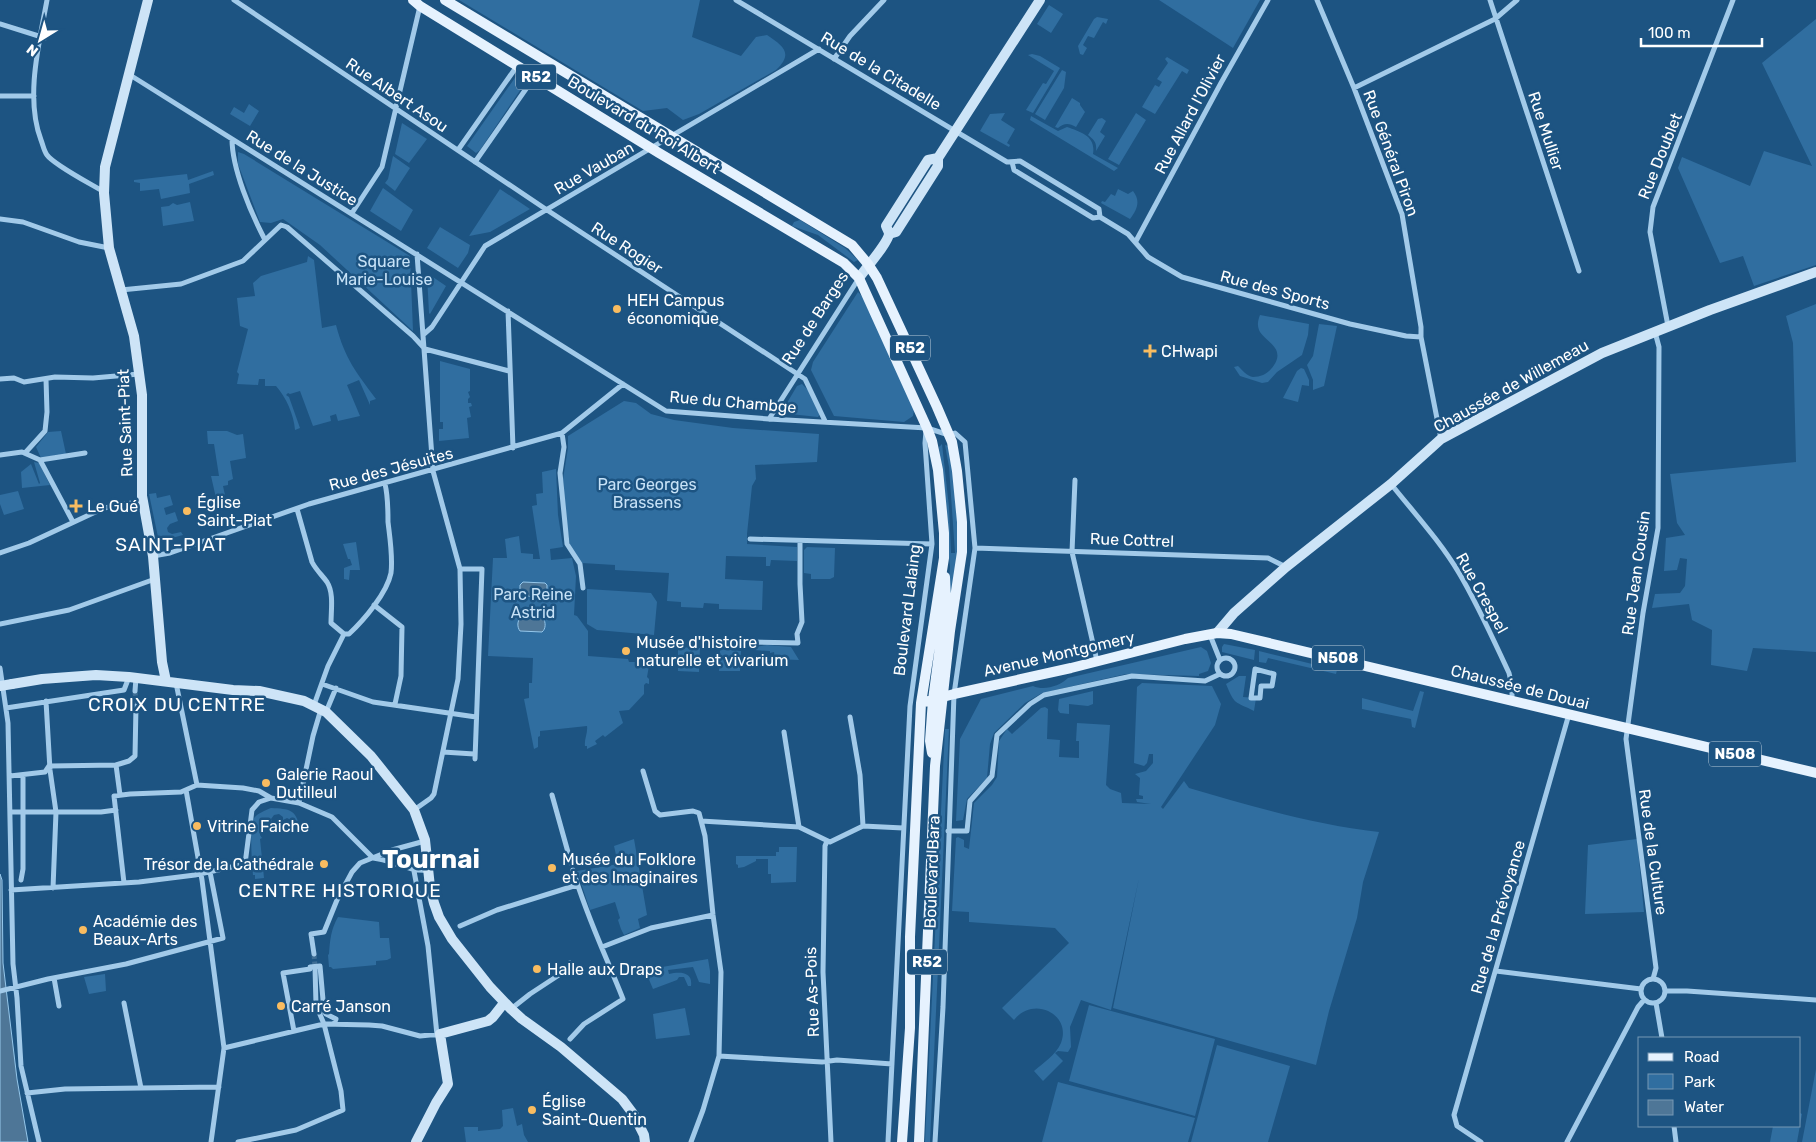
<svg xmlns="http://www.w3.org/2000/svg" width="1816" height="1142" viewBox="0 0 1816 1142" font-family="Rubik,sans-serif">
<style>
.green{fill:#306ea0}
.water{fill:#4e7697;stroke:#95c7eb}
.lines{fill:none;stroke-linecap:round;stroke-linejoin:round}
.street-tunnel{stroke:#3f6e95;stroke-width:5;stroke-dasharray:5 2.5;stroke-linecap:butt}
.street{stroke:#a2cae9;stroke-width:5}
.secondary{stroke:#cde4f7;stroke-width:10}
.primary{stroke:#e6f2fe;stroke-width:10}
.secondary-bridge{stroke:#cde4f7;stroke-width:10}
.poi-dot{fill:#f9bc60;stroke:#1d5482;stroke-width:2}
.labels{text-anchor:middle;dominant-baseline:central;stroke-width:5;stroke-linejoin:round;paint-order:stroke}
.shield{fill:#1d5482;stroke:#bbccda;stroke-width:1}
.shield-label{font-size:15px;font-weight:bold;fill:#fff}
.street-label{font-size:16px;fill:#fff;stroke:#1d5482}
.park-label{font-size:16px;fill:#c7e2f7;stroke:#1d5482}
.poi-label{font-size:16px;fill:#fff;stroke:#1d5482;text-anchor:start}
.quarter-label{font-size:19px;letter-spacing:1px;fill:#fff;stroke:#1d5482}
.town-label{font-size:26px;font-weight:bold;fill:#fff;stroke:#1d5482}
</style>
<rect width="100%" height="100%" fill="#1d5482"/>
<!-- green -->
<path class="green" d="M459,0H700L692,37L741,56L756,37L767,35C783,46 794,53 776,70L699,114L683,120L667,108L643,111Z
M1159,0H1260L1233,48Z
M1049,5L1063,14L1051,33L1037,24Z
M1097,17L1108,19L1106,24L1103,22L1094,38L1088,36L1083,45L1087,48L1083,55L1080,54L1078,46L1094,19Z
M1816,19V265L1754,286L1743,256L1720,263L1678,168L1682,157L1750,186L1764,151L1812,166L1762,63Z
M1032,54L1040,56L1060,68L1033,113L1026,110L1043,83L1046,84L1054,71L1028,55Z
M1167,57L1189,70L1187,74L1182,71L1155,114L1142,107L1155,85L1159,87L1162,82L1157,79L1168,63L1165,59Z
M1062,70L1066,72L1064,88L1045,120L1035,114Z
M519,72L526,77L527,80L480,150L476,153L467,146Z
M1072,98L1080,103V105L1085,112L1076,127C1069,123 1064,123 1058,128L1055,127Z
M249,104L259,111L250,126L230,114L234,107L244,113Z
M1005,113L1001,120L1015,129L1007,143L1010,145L1009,147L980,131L990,114Z
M1136,113L1146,120L1119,165L1108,159Z
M1031,116L1058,131L1067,127C1081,132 1096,136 1093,154L1118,168L1114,171L1030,120Z
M1102,118L1106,121L1100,132L1105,136L1096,151C1097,142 1094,140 1088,135L1098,119Z
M402,123L427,139L409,163L395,154Z
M238,152L244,154L410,256L413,331L320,245L283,219L271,223L260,222L238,164Z
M393,156L410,168L395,191L385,183L388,179Z
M213,171L214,175L189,184L190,193L161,199L159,189L140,191V183L134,182V180L187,174L188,180Z
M383,188L413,210L401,231L370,211Z
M500,189L530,209L490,232L469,236Z
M1118,189L1128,194L1133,191C1141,201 1137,210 1130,219L1101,203L1102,201L1105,202L1111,194L1115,196Z
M190,202L194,221L163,226L161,207L169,206L173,203L177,205Z
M800,220L845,248L858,260L854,262L818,235L792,226L794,222Z
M440,227L470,245L468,253L458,268L427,248Z
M308,256L314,260L322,328L336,325C345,359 356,372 376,399L370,401V405L359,380L347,385L360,416L338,421L336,414L330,416L331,421L313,426L300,391L290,394L288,393L286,395L289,397L300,428L295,430C294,415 286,397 276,386H265V379H259L258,385L237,384L239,374L237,372L248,329L240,326L237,298L255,296L253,283L261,276L307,262Z
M427,275H430L446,286L430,314L429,313Z
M858,292L863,297L914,410L913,416L904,422L834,416L811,370L813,362Z
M1816,304V652L1753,648L1747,671L1711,665L1712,630L1692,620L1689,604L1652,608L1655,594L1680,593L1685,586L1687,559L1680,558L1677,570L1664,571L1666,538L1685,535L1677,523L1670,474L1796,462L1793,343L1786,316Z
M1260,315L1309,324L1308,335L1302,355L1277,372L1268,382L1262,383L1240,376L1234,367L1238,366C1242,370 1247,376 1253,377C1260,377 1267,374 1271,369C1289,348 1264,342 1259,330C1257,325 1258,320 1260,315Z
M1319,324L1337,326L1324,386L1313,390V380L1307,365L1313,356Z
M440,361L470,369V391L468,392L470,397L468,399V403H471L472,406L469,407L471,417L467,418L469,438L439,441V429H443V422H440Z
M1301,368L1304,369L1309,380V386L1302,385L1298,402L1283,398L1297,371Z
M802,384L808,390L820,414L818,417L781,413L797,386Z
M624,401L636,403L651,414L674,420L733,428L819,434L817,462L755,465L756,479L752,486L747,534V544L797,547V561L771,560L770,566H766V557L726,556L725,579L763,581L762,610L719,609V604L704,603L703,608L681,607V602L667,601L669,573L615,570V565L582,563L571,551L565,515L563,479L568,448V436Z
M61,431L66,454L41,458L36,447L48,432Z
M207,431H227L237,435L243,434L246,458L230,461L233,479L228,481V485L223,486L225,495L216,498L211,476H219L214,444H208Z
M942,444L949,507L951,553H955L949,467L945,445L948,446L952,460L959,542L943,659L950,567L939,447Z
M34,462L39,463L50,485L22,488L21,472L31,464L39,484L40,483Z
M556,469L558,515L563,547L550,549L551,560L572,558L576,576L574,615L577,616L588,631V656L628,659L629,662H638L640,660H650L647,677L649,679V684L646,683L644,685V694L629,710L619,711L623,723L605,737L603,735L595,741L597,744L587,749V746H585C584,740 588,733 587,726L540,731V736L538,737V747L534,749L524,699L529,698V683H532L533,658L488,656L493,558H507L505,539L519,536L521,553L533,554V559H540L532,506L537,505L536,494L543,493L542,472Z
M18,491L24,509L4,515L0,504V495Z
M156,493L157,498L170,495L173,505L164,508L166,515L175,512L178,521L170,524L167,528L168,532L172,534L181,532L183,535L164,540L158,537L149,494Z
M356,542L360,570H350L349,580L344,579V568L352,565L350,559H348L343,544Z
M807,547L835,548L834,577L830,579H811V574L804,573V550Z
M587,589L651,593L657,602L654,635L597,630L587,624Z
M1224,644L1255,650L1254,660L1222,652V647Z
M767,645L791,647L799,660L775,659L774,652L770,653V651L754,650L755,647Z
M678,647L700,648L699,672L678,671Z
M1201,647L1207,651L1211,663L1208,671L1199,674V676L1126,674L1042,693L1025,703L994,733L990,744L987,778L967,799L963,820L956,821L960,739L981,699L1033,686C1044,691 1060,686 1068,678Z
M720,649L741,651L740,671H719Z
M1259,651L1337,670L1336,674L1268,658L1266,663L1259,662Z
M1239,676H1246L1243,697L1256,698L1254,711C1235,701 1235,706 1226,684Z
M1142,683L1212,686L1221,704L1215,725L1161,807L1163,809L1184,781L1189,788C1251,806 1314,825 1379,832L1363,882L1357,918L1329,1011L1316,1065L1113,1008L1139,878L1111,1010L1081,1000L1070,1027L1071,1047L1068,1052L1058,1051L1055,1053L1063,1061L1043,1081L1034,1071C1043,1063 1056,1055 1061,1043C1072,1014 1033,995 1014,1020L1002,1008L1069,943L1055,928L969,922V912L952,911L956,838L958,837L964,840V847L969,849L974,803L992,785L997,777L999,741L1007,729L1012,734L1041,708L1045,707L1048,709L1047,739L1060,740L1059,757L1079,758V741H1076L1077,723L1110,725L1106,785L1110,789L1121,793L1122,803L1151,804L1137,802L1136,799H1143V796L1139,795L1140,778L1135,774L1146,771L1153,763V754H1149L1147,763L1144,766L1134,763L1137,687Z
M1093,691V704L1088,706L1069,704V714L1060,713L1058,710L1059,699Z
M1420,691L1424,692L1415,728L1412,727L1411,719L1362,709V698L1413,711Z
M945,729H949L930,1142H925Z
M271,808C290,809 296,809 300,829L292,825L294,823L292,824L291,820L287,818L283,820V817L279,814L274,815L271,819L272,822L268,821L265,824V828L263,827L265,829L261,831L260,835L262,838L260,839L264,878L255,879V875H253C252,863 249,828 254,818C258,813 266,810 271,808Z
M634,839L647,915L638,919L640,928L624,935L621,929L618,920L620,918L615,902L590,910L577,871L618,864L614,846Z
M1637,839L1644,912L1585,914L1588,845Z
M779,847H797L796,882L771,883V874H768V859H756V861L744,867L738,868V865L736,864V856H776V852H779Z
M338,917L379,922L380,938H389L391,958L387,960L376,961V965L333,969L331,967H329L328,955L329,954C330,940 331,929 338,917Z
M708,959L710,971V984L699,982L693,967L668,970L669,974C679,972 693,971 691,986H688L684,977H679L677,980L653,989L645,970Z
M105,974L106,991L89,994L84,977Z
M1089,1005L1215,1039L1195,1116L1069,1081Z
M685,1008L690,1035L656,1039L653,1014Z
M1217,1045L1290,1066L1268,1142H1191Z
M1816,1069V1142H1802Z
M1058,1082L1195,1118L1188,1142H1042Z
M513,1108L517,1126L522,1124L524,1135L528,1142H466L464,1127H478V1131L500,1129L503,1126L502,1110Z
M1800,1113L1802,1114L1797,1142H1770L1773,1126H1800Z"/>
<!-- water -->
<path class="water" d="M523,582L545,583L547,585V594L544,597L522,596L520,592V585Z
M521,617L543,618C546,622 546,629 542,632L520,631C517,627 517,621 521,617Z
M0,874L2,880L3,963L17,1079L28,1142H0Z"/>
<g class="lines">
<!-- street-tunnel -->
<path class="street-tunnel" d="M135,691L136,706
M314,954L315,967"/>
<!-- street -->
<path class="street" d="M47,0C39,44 25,98 41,140C43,145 44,151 47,155C54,165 91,184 104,192
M234,0L547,210L805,379L825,421
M736,0L1007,162L1020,161L1099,209L1100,217
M1317,0L1354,88L1402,214L1421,327V337L1441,439
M1490,0L1579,271
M0,24L45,38
M834,59L850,36L884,0
M130,75L666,411L769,419L927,428L949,435L955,433L965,442L975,548L954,694L943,1007L935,1142
M1354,88L1495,19L1517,0
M0,96H34
M232,139C232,169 251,213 265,240
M458,150L517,66
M475,162L535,76
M1012,162L1014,170L1093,218L1100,217L1128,234L1148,257L1182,277L1350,324L1406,336L1421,337
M352,213L382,167L420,6
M0,219L23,222L79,242L109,248
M1136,241L1221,83L1268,0
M121,290L181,284L243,261L281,225L287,227L413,336L425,349L509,371
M508,311L513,448
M1668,326L1650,232L1653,207L1733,0
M424,334L432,327L485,246L819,49
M0,379L14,378L24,382L55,377L93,378L139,374
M769,419L859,278
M562,433L564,447L560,473L567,544L580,564L583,588
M25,453L45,431L47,412L46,379
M0,455L22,452L40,460L85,453
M40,460L73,522
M1075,480L1072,552L1097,661
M1391,484C1414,513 1440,541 1459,573C1478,605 1493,639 1509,673L1512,686V700
M297,509L312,562C316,570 322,575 327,582C334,593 331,610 331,623L344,634
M750,539L932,544
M975,548L1268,558L1286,567
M0,553L29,543L104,508L143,501
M153,556L170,553L309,504L562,433L623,384
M460,569H482L475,759
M374,605L402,627L401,676L395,704
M0,624L69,610L155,579
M344,634H349C364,620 387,593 391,573C393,557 390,539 388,522C388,510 388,496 385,484
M1210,635L1220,660
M748,642L798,643L797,634L802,622L800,584V541
M1217 667a9 9 0 1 1 18 0a9 9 0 1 1-18 0Z
M0,668L8,723L13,964L17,998L21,1066L39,1142
M1255,669L1274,674L1272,686H1261L1260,698H1251Z
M176,683L197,785
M322,684L373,702L476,717
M135,691L136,678
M46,701L50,770L56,812L53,888
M314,705L328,666L344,634
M6,708L124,690L129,677
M326,712L336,688
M850,717L860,775L863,826
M784,732L799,827
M443,752L474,754
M116,765L129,761L135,756L136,706
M50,766L116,765L120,795
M643,771L655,811L660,815L693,811L699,813L705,836L713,915L721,972L719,1056L703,1110L691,1142
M10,776L45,772L49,766
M186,790L202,880L224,1048L211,1142
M552,795L571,863
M299,803L313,736L321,709
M414,810L431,798L434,794L458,679L461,624L460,569L433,471L417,254
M10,812H101L116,810
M701,821L799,827L830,842L863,826L903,828
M948,831H967L970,801L992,776L997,735L1030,704L1044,695L1132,676L1205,681L1220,674
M827,841L825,846L823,972L831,1142
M414,871L428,946L437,1035
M21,880L23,869V775
M124,883L114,796L130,794L181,792L197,785L243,788L259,791L271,798L299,803L332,817L373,858C392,860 408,872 428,870
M11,890L139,882L195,875L245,864L252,810L259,802L271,798
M460,926L497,910L577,885
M602,947L651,928L713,915
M314,954L311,934L324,932L337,900L352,872L360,863L392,850L425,841
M320,966L324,1011L326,1014L336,1019L334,1024H324L294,1031L283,973L310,969V967Z
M1496,971L1641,989
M54,978L59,1006
M1653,979L1656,968L1626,739L1643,613L1658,528L1659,347L1655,332
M1641 991a12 12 0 1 1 24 0a12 12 0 1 1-24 0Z
M0,991L48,979L126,964L223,938L210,872
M1665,991H1687L1816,1000
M124,1003L141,1088
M1656,1003L1662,1038
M511,1009L530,994L565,971L570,963
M570,1039L584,1024L623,999C606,956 586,915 573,870
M224,1048L324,1024L369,1025L382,1026L420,1036L440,1034
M719,1056L822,1062L837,1060L892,1064
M27,1093L65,1089L219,1087
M1674,1126L1676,1142
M238,1142L296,1130L343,1110L341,1091L324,1024L316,1005L315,967
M888,1142L910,706L932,544L925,443L926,431
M1481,1142L1457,1126L1454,1115L1569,714
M1567,1142L1638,1007L1644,1000"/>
<!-- secondary -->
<path class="secondary" d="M148,0L105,167L104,193L109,248L134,336L142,395V496L153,556L162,662L166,681
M889,234L896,232L938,166V158L1040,0
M859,278C865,269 888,243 889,234C889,231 887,229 886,226L928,160L938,158
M1217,633L1234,613L1286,567L1391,484L1441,439L1602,353L1710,310L1816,272
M12,684L42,679L96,675L129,677L233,690L259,691L304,701L326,712L371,756L414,810L425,840L430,887L434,903L439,917L452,939L490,987L511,1009L522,1019L561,1047L622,1099L634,1115L644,1135L645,1142
M416,1142L436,1103L448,1084L440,1034L488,1021L493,1017L504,1003"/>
<!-- primary -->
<path class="primary" d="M413,0L420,6L659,153L844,263L859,278L927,428L932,441L938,470L944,533V558L921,703L910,937V1028L902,1142
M445,0L852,245L868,264L877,278L937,407L952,442L957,471L962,522V552L950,631L935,766L919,1142
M921,703L954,694L1071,668L1185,639L1217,633L1231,634L1816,773
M932,753L930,741L933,700L946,601L945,577"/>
<!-- secondary-bridge -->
<path class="secondary-bridge" d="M0,686L12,684"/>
</g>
<!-- markers -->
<g class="poi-dot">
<circle cx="617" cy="309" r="5"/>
<path d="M1147.5 343.5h5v5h5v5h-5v5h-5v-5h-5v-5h5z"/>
<path d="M73.5 498.5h5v5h5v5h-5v5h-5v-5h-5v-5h5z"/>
<circle cx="187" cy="511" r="5"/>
<circle cx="626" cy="651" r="5"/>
<circle cx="266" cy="783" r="5"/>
<circle cx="197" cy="826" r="5"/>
<circle cx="324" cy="864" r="5"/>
<circle cx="552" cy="868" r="5"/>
<circle cx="83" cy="930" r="5"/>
<circle cx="537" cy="969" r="5"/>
<circle cx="281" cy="1006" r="5"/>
<circle cx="532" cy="1110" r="5"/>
</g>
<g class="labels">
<!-- shield labels -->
<g class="shield">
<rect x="516" y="64.5" width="40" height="25" rx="4"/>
<rect x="890" y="335.5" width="40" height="25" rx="4"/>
<rect x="1312" y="645.5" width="52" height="25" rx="4"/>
<rect x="1709" y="741.5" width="52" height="25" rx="4"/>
<rect x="907" y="949.5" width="40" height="25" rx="4"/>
</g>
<g class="shield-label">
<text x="536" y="77">R52</text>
<text x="910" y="348">R52</text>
<text x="1338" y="658">N508</text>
<text x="1735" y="754">N508</text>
<text x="927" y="962">R52</text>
</g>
<!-- street labels -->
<g class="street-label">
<text transform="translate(881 71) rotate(31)">Rue de la Citadelle</text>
<text transform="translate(397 95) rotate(34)">Rue Albert Asou</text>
<text transform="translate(1190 114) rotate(-62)">Rue Allard l'Olivier</text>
<text transform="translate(644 125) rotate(31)">Boulevard du Roi Albert</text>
<text transform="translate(1546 131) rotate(72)">Rue Mullier</text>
<text transform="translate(1391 153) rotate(70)">Rue Général Piron</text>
<text transform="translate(1660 156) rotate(-68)">Rue Doublet</text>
<text transform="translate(302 168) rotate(32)">Rue de la Justice</text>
<text transform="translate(594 168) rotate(-30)">Rue Vauban</text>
<text transform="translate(627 248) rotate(33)">Rue Rogier</text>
<text transform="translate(1275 290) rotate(15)">Rue des Sports</text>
<text transform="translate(815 318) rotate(-57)">Rue de Barges</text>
<text transform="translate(1511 386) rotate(-29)">Chaussée de Willemeau</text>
<text transform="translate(733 402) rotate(5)">Rue du Chambge</text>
<text transform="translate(125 423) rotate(-92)">Rue Saint-Piat</text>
<text transform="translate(391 469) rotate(-15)">Rue des Jésuites</text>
<text transform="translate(1132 540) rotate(2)">Rue Cottrel</text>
<text transform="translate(1636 573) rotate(-82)">Rue Jean Cousin</text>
<text transform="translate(1482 593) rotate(61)">Rue Crespel</text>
<text transform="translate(907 610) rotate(-83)">Boulevard Lalaing</text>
<text transform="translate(1059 654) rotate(-13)">Avenue Montgomery</text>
<text transform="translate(1520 687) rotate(14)">Chaussée de Douai</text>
<text transform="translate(1653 852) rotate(82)">Rue de la Culture</text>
<text transform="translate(932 872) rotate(-88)">Boulevard Bara</text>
<text transform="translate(1498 917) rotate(-74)">Rue de la Prévoyance</text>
<text transform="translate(812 992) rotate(-92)">Rue As-Pois</text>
</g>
<!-- park labels -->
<g class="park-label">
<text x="384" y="261">Square<tspan x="384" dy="18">Marie-Louise</tspan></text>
<text x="647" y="484">Parc Georges<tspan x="647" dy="18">Brassens</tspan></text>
<text x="533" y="594">Parc Reine<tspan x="533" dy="18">Astrid</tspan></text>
</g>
<!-- poi labels -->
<g class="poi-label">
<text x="627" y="300">HEH Campus<tspan x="627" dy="18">économique</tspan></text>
<text x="1161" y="351">CHwapi</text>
<text x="197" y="502">Église<tspan x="197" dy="18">Saint-Piat</tspan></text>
<text x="87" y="506">Le Gué</text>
<text x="636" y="642">Musée d'histoire<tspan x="636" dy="18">naturelle et vivarium</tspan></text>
<text x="276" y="774">Galerie Raoul<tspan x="276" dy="18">Dutilleul</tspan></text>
<text x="207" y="826">Vitrine Faiche</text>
<text x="562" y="859">Musée du Folklore<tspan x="562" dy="18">et des Imaginaires</tspan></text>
<text x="314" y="864" text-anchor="end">Trésor de la Cathédrale</text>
<text x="93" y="921">Académie des<tspan x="93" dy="18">Beaux-Arts</tspan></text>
<text x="547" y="969">Halle aux Draps</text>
<text x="291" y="1006">Carré Janson</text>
<text x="542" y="1101">Église<tspan x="542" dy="18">Saint-Quentin</tspan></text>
</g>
<!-- quarter labels -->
<g class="quarter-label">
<text x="171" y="544">SAINT-PIAT</text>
<text x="177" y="704">CROIX DU CENTRE</text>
<text x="340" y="890">CENTRE HISTORIQUE</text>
</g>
<!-- town labels -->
<g class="town-label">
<text x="431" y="859">Tournai</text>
</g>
</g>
<!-- legend -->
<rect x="1638" y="1037" width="162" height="90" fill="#1d5482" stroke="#7798b4"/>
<rect x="1648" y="1053" width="25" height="8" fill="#e6f2fe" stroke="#7798b4"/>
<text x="1684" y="1062" font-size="15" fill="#ffffff">Road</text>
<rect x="1648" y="1074" width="25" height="15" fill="#306ea0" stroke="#7798b4"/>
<text x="1684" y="1087" font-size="15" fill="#ffffff">Park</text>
<rect x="1648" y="1100" width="25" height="15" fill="#4e7697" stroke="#7798b4"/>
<text x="1684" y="1112" font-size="15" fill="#ffffff">Water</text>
<!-- north arrow -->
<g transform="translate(40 40) rotate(217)" stroke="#1d5482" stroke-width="4" paint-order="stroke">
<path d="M0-4L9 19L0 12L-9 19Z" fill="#ffffff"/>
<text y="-8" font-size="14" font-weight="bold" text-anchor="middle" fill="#ffffff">N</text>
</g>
<!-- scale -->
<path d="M1641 38v8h121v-8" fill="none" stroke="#ffffff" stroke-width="2.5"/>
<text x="1648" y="38" font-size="15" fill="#ffffff" stroke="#1d5482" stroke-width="4" paint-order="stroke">100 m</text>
</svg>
